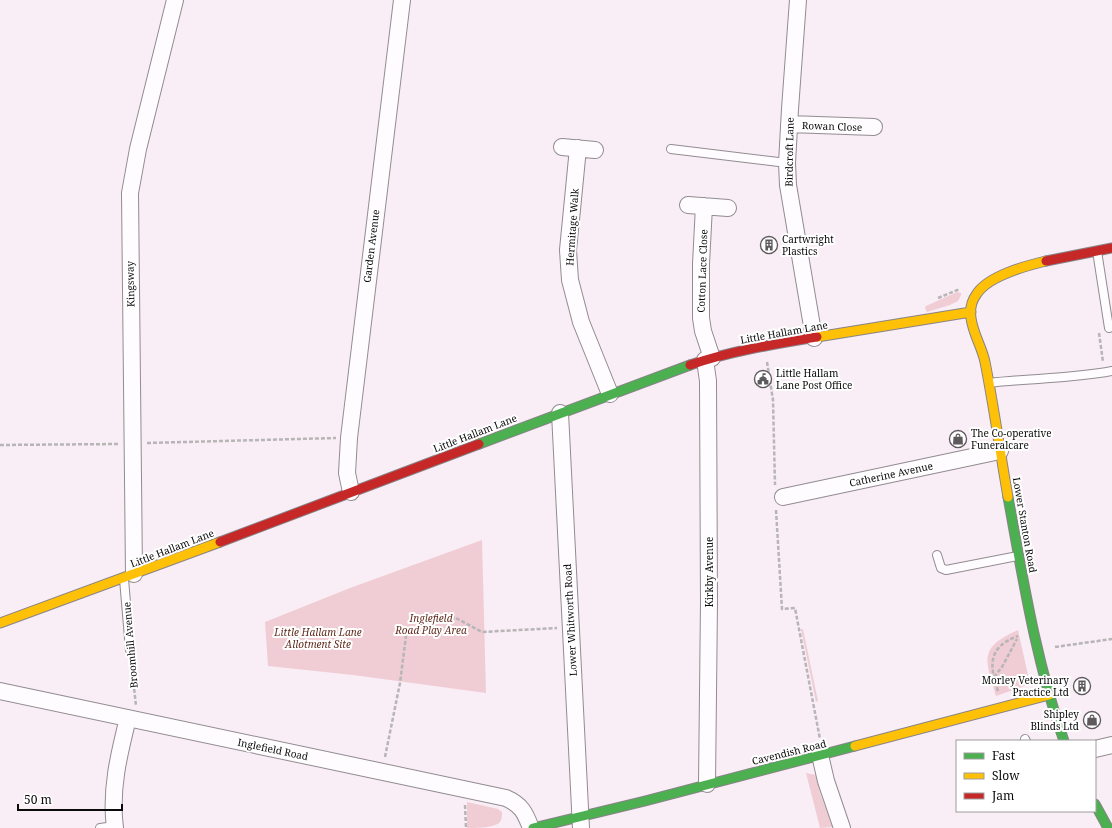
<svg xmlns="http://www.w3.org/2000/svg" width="1112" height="828" viewBox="0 0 1112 828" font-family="'Noto Serif',serif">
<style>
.green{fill:#f0cdd4}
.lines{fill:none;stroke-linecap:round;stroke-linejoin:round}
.lane-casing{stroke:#928c90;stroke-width:10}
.street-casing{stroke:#928c90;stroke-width:18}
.fast-casing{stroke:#888387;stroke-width:11}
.slow-casing{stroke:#888387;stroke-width:11}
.jam-casing{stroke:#888387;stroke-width:11}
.path{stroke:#b7b5b6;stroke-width:2.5;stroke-dasharray:4 2;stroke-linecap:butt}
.lane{stroke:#fefcfe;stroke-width:8}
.street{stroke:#fefcfe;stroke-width:16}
.fast{stroke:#4caf50;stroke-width:9}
.slow{stroke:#ffc107;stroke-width:9}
.jam{stroke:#c62828;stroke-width:9}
.labels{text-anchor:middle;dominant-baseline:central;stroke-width:4;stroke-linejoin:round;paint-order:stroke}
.street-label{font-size:10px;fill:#0a0a0a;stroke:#fff}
.poi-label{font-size:10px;fill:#0a0a0a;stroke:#fff;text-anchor:start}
.park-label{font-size:10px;font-style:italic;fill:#612a1c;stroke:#fff}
</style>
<rect width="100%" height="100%" fill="#f9edf6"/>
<!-- green -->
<path class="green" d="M957,292L961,293V295L958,301L950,305L927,312L925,308L926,306Z
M482,540L486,693L353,675L268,666L265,622L350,588Z
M801,629H803L818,701L816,702Z
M1018,630L1028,675L1027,685L996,696C985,659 978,648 1018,630Z
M806,773L816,775L820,793L833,827L820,828Z
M467,802L498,809L502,812C502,816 502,819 500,822C495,828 475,828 467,828Z"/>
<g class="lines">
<!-- lane casing -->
<g class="lane-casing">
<path id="lane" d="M671,149L787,163
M1097,251L1109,328L1112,327
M989,383C1030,378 1071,379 1112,371
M937,555L941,568L946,570L1018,556
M124,579L130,650
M1025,739L1026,741
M100,828L115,826"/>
</g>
<!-- street casing -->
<g class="street-casing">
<path id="street" d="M798,0L790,109L787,163L788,185L814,338
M789,124L874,127
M562,147L595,150
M578,148L568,250L570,280L581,322L610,394
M688,205L728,208
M704,206L701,264V318L703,331L712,358
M705,360L708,381L709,602L707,784
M560,413L581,828
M351,492L347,473L349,438L402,0
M783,497L1000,451
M134,574L130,193L138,149L175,0
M0,691L506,798C522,805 525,813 531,828
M1095,749L1112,745
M820,755L826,781L842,828
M115,828C110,790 119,754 128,718"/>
</g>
<!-- fast casing -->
<g class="fast-casing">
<path id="fast" d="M479,444L690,365
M1008,497C1023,579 1036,662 1064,741
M1095,804L1108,828
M533,828L645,801L855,746"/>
</g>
<!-- slow casing -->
<g class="slow-casing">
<path id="slow" d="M817,337L971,312
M1008,497C1000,452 994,407 985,362C982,347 973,334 971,318C970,311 971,302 976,295C987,276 1025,266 1046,261
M0,623L220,542
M855,746L1049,695"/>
</g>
<!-- jam casing -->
<g class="jam-casing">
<path id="jam" d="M1046,261L1112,248
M690,365C731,351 775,344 817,337
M220,542L479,444"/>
</g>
<!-- path -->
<path class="path" d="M938,298L960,289
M1099,333L1103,362
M767,362L773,400L775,485
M147,443L336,438
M0,445L119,444
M776,510L782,609L795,608L820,739
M452,620L454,617L482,632L557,628
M1055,647L1112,639
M131,659L136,706
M994,677L1002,667L1017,639
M998,691C989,665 988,647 1018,636
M385,757L400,683L406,636
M465,805L466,828"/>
<!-- lane -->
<use href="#lane" class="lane"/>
<!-- street -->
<use href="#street" class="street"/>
<!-- fast -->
<use href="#fast" class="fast"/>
<!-- slow -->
<use href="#slow" class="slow"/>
<!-- jam -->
<use href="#jam" class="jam"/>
</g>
<!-- icons -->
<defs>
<g id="building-ring" transform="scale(0.9)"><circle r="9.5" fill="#fff" stroke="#5e595d" stroke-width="1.5"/><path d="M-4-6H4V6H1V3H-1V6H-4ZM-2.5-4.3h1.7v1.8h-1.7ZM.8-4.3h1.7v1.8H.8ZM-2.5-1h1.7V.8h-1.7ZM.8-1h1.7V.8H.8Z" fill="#5e595d"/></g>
<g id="civic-ring" transform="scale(0.9)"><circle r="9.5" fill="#fff" stroke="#5e595d" stroke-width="1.5"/><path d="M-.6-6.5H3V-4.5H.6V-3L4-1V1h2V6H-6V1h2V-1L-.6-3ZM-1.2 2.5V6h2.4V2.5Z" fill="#5e595d"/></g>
<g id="shop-ring" transform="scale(0.9)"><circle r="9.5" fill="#fff" stroke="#5e595d" stroke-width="1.5"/><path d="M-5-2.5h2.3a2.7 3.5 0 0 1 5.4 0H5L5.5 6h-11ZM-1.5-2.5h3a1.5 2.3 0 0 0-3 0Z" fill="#5e595d"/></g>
</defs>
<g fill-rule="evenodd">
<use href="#building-ring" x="769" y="245"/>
<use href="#civic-ring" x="763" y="379"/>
<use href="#shop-ring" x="958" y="439"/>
<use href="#building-ring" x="1082" y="686"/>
<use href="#shop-ring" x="1092" y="720"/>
</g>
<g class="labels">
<!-- street labels -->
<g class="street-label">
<text transform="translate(832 126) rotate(2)">Rowan Close</text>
<text transform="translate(789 152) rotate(-89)">Birdcroft Lane</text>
<text transform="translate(572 227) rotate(-86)">Hermitage Walk</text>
<text transform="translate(371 246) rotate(-83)">Garden Avenue</text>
<text transform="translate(702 271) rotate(-88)">Cotton Lace Close</text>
<text transform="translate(130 284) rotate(-91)">Kingsway</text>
<text transform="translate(784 332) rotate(-10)">Little Hallam Lane</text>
<text transform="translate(475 433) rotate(-21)">Little Hallam Lane</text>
<text transform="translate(891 474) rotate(-12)">Catherine Avenue</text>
<text transform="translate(1025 525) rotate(80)">Lower Stanton Road</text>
<text transform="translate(172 548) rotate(-21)">Little Hallam Lane</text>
<text transform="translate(709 572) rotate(-90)">Kirkby Avenue</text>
<text transform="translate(570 620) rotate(-93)">Lower Whitworth Road</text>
<text transform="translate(130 645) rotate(-95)">Broomhill Avenue</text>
<text transform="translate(273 749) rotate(12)">Inglefield Road</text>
<text transform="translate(789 752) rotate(-14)">Cavendish Road</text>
</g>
<!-- poi labels -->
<g class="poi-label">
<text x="782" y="239">Cartwright<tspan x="782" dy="12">Plastics</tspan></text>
<text x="776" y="373">Little Hallam<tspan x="776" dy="12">Lane Post Office</tspan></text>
<text x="971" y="433">The Co-operative<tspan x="971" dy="12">Funeralcare</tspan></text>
<text x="1069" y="680" text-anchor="end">Morley Veterinary<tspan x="1069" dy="12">Practice Ltd</tspan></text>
<text x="1079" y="714" text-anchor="end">Shipley<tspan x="1079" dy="12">Blinds Ltd</tspan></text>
</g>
<!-- park labels -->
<g class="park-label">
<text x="431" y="618">Inglefield<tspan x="431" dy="12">Road Play Area</tspan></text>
<text x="318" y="632">Little Hallam Lane<tspan x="318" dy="12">Allotment Site</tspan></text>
</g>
</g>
<!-- legend -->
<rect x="956" y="740" width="140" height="72" fill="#ffffff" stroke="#9d9d9d"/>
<rect x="964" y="753" width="20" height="6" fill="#4caf50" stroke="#9d9d9d"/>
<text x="992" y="760" font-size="12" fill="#0a0a0a">Fast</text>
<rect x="964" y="773" width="20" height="6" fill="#ffc107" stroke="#9d9d9d"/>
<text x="992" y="780" font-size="12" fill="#0a0a0a">Slow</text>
<rect x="964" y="793" width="20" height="6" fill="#c62828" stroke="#9d9d9d"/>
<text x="992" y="800" font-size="12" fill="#0a0a0a">Jam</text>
<!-- scale -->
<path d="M18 804v6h104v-6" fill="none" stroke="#0a0a0a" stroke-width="2"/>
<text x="24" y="804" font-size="12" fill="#0a0a0a" stroke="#ffffff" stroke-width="3" paint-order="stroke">50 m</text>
</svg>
